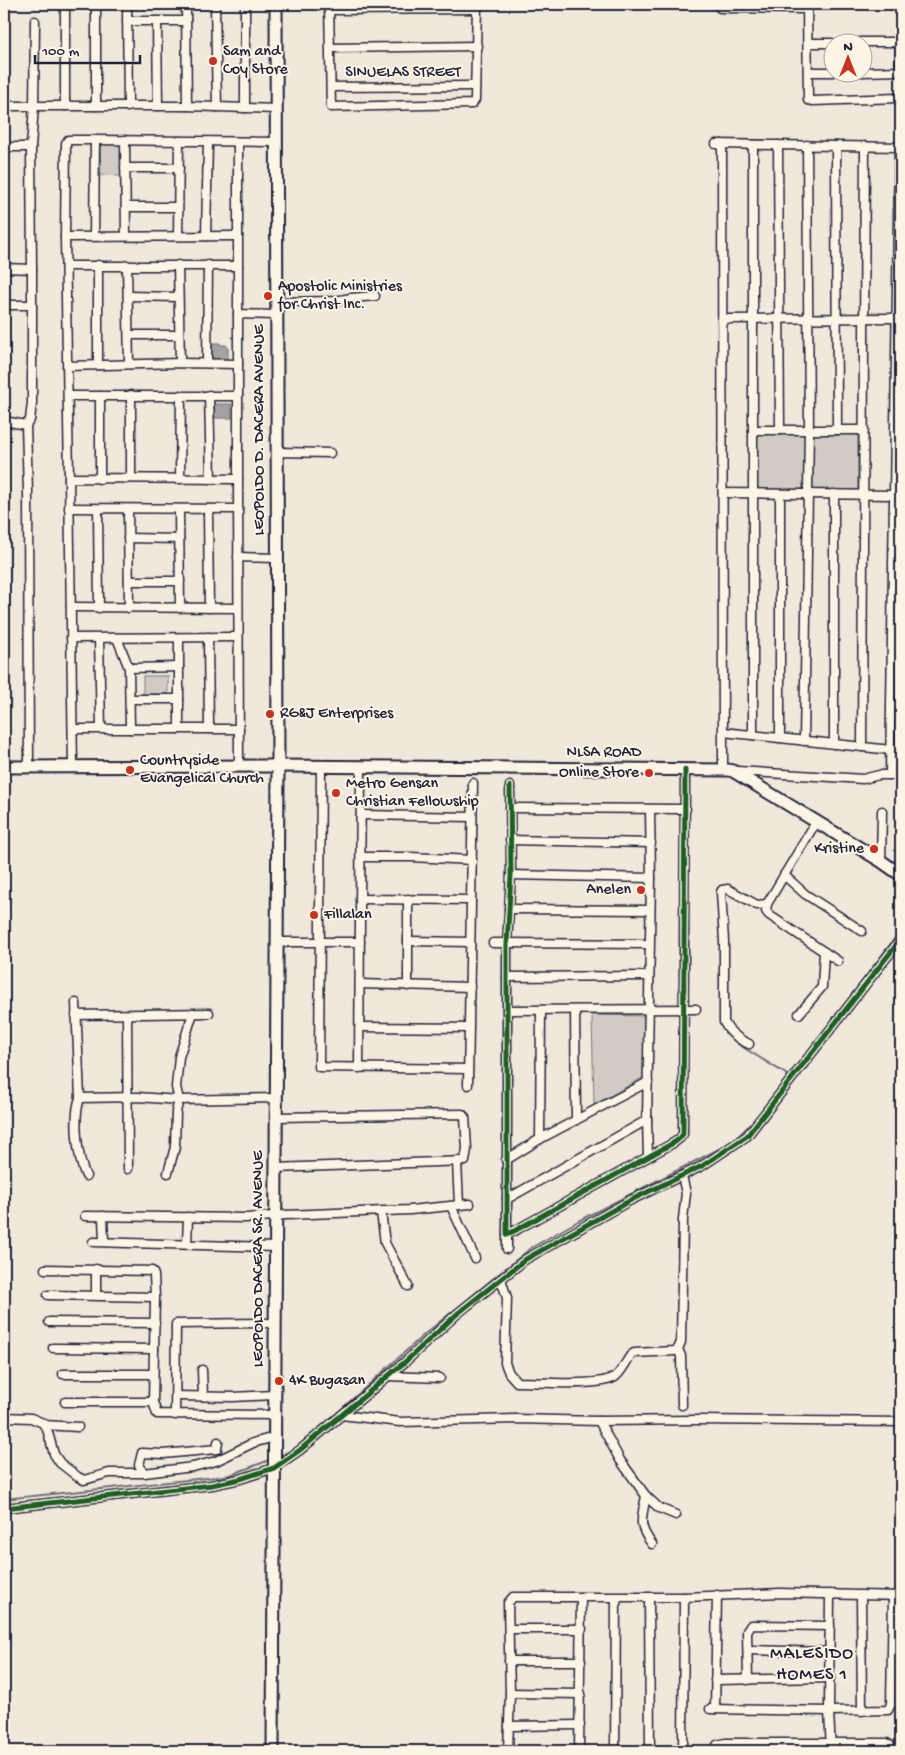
<svg xmlns="http://www.w3.org/2000/svg" width="905" height="1755" viewBox="0 0 905 1755" font-family="'Gochi Hand',sans-serif">
	<style>
		.green { fill: #d1cbc3; stroke: #7a767f }
		.water { fill: #a6a2a2; stroke: #716f79 }
		.lines { fill: none; stroke-linecap: round; stroke-linejoin: round }
		.stream { stroke: #716f79; stroke-width: 2 }
		.minor-casing { stroke: #22223b; stroke-width: 11 }
		.secondary-casing { stroke: #22223b; stroke-width: 15 }
		.minor { stroke: #fcf5e5; stroke-width: 8 }
		.secondary { stroke: #fcf5e5; stroke-width: 11 }
		.cycleway-casing { stroke: #fcf5e5; stroke-width: 8 }
		.cycleway { stroke: #1b5e20; stroke-width: 5 }
		.poi-dot { fill: #c8321e; stroke: #fcf5e5; stroke-width: 2 }
		.labels { text-anchor: middle; dominant-baseline: central; stroke-width: 4; stroke-linejoin: round; paint-order: stroke }
		.poi-label { font-size: 16px; fill: #22223b; stroke: #fcf5e5; text-anchor: start }
		.street-label { font-size: 16px; fill: #22223b; stroke: #fcf5e5 }
		.neighbourhood-label { font-size: 18px; letter-spacing: 1px; fill: #22223b; stroke: #fcf5e5 }
	</style>
	<rect width="100%" height="100%" fill="#efe8db"/>
	<filter id="ink" filterUnits="userSpaceOnUse"><feTurbulence type="fractalNoise" baseFrequency=".02" numOctaves="2"/><feDisplacementMap in="SourceGraphic" scale="10" xChannelSelector="R" yChannelSelector="G"/><feConvolveMatrix kernelMatrix="1 2 1 2 8 2 1 2 1" color-interpolation-filters="sRGB"/></filter>
	<g filter="url(#ink)">
		<g class="green">
			<polygon points="100,144 123,144 123,176 101,175"/>
			<polygon points="757,434 858,434 858,490 757,489"/>
			<rect x="143" y="676" width="25" height="18"/>
			<polygon points="592,1015 645,1016 644,1077 594,1105"/>
		</g>
		<g class="water">
			<polygon points="212,343 220,343 220,345 226,345 228,347 228,360 212,361"/>
			<polygon points="231,404 232,418 214,418 214,404"/>
		</g>
		<g class="lines">
			<g class="stream">
				<polyline points="738,1044 789,1076"/>
				<polyline points="813,1046 901,930"/>
				<polyline points="731,1143 753,1122"/>
				<polyline points="280,1456 296,1448 344,1407 426,1333 531,1248 578,1221 725,1146"/>
				<polyline points="4,1499 216,1477 230,1475 267,1461"/>
			</g>
			<defs>
				<g id="minor">
					<polyline points="96,4 96,106"/>
					<polyline points="127,4 128,107"/>
					<polyline points="186,4 187,106"/>
					<polyline points="215,4 217,107"/>
					<polyline points="245,4 245,108"/>
					<polyline points="329,4 331,107 472,104 475,100 477,4"/>
					<polyline points="718,4 720,8 808,9"/>
					<polyline points="807,4 808,100 813,101 898,98"/>
					<polyline points="329,10 477,9"/>
					<polyline points="127,21 186,21"/>
					<polyline points="157,21 158,106"/>
					<polyline points="860,42 899,42 901,44 900,71 862,72"/>
					<polyline points="808,43 832,43"/>
					<polyline points="331,48 477,46"/>
					<polyline points="808,72 832,72"/>
					<polyline points="331,87 475,86"/>
					<polyline points="4,106 34,106 35,21"/>
					<polyline points="65,106 65,4"/>
					<polyline points="125,140 126,236"/>
					<polyline points="238,142 238,479"/>
					<polyline points="716,144 901,147"/>
					<polyline points="722,144 723,770"/>
					<polyline points="753,145 753,735"/>
					<polyline points="778,145 780,430"/>
					<polyline points="836,146 837,430"/>
					<polyline points="4,147 31,147"/>
					<polyline points="125,168 179,168"/>
					<polyline points="126,207 177,207"/>
					<polyline points="94,236 95,140"/>
					<polyline points="178,236 179,141"/>
					<polyline points="206,236 208,142"/>
					<polyline points="65,237 238,236"/>
					<polyline points="98,265 98,365"/>
					<polyline points="127,265 129,364"/>
					<polyline points="178,265 180,363"/>
					<polyline points="66,266 238,266"/>
					<polyline points="4,268 32,269"/>
					<polyline points="128,296 178,297"/>
					<polyline points="276,302 335,301 351,298 375,296"/>
					<polyline points="4,305 32,305"/>
					<polyline points="238,314 276,315"/>
					<polyline points="722,319 897,318"/>
					<polyline points="129,335 179,335"/>
					<polyline points="207,363 208,265"/>
					<polyline points="68,366 180,363 238,364"/>
					<polyline points="209,395 211,479"/>
					<polyline points="69,396 238,396"/>
					<polyline points="4,421 26,425"/>
					<polyline points="753,430 864,430"/>
					<polyline points="277,452 330,453"/>
					<polyline points="69,478 65,237 66,143 68,140 95,140 276,142"/>
					<polyline points="131,478 131,395"/>
					<polyline points="100,479 100,396"/>
					<polyline points="180,479 181,395"/>
					<polyline points="723,493 894,495"/>
					<polyline points="780,494 780,738"/>
					<polyline points="69,508 238,509"/>
					<polyline points="98,509 99,608"/>
					<polyline points="128,509 129,608"/>
					<polyline points="179,509 180,608"/>
					<polyline points="208,509 209,608"/>
					<polyline points="128,538 179,539"/>
					<polyline points="238,557 276,558"/>
					<polyline points="129,581 180,581"/>
					<polyline points="71,607 238,608"/>
					<polyline points="208,637 209,729"/>
					<polyline points="71,638 238,637"/>
					<polyline points="117,638 129,668 130,729"/>
					<polyline points="179,638 179,729"/>
					<polyline points="99,639 101,728"/>
					<polyline points="129,668 179,667"/>
					<polyline points="130,699 179,699"/>
					<polyline points="73,729 239,729"/>
					<polyline points="723,732 891,750"/>
					<polyline points="804,741 809,430 807,145"/>
					<polyline points="834,744 834,494"/>
					<polyline points="862,747 865,146"/>
					<polyline points="321,766 319,1067 468,1069"/>
					<polyline points="29,767 28,491 26,425 30,420 32,403 32,269 31,147 34,106 187,106 276,109"/>
					<polyline points="73,767 69,478 238,479 239,766"/>
					<polyline points="737,771 863,779 879,775 901,775"/>
					<polyline points="890,775 899,147"/>
					<polyline points="510,786 511,875 507,944 507,1235 675,1142 680,1138 683,1134 685,770"/>
					<polyline points="510,808 686,809"/>
					<polyline points="361,815 472,817"/>
					<polyline points="816,822 767,904 766,911 769,915 838,961"/>
					<polyline points="510,840 651,843"/>
					<polyline points="361,857 411,857 472,860"/>
					<polyline points="881,861 882,811"/>
					<polyline points="511,875 651,878"/>
					<polyline points="784,875 805,894 862,931"/>
					<polyline points="360,899 471,900"/>
					<polyline points="509,909 650,910"/>
					<polyline points="408,941 470,942"/>
					<polyline points="277,942 360,942"/>
					<polyline points="493,943 649,944"/>
					<polyline points="507,977 649,976"/>
					<polyline points="360,984 470,987"/>
					<polyline points="408,986 408,899"/>
					<path d="M76,1003L80,1098C73,1117 77,1158 86,1176"/>
					<polyline points="507,1010 696,1009"/>
					<polyline points="575,1010 576,1120"/>
					<polyline points="799,1014 822,987 824,952"/>
					<polyline points="76,1015 209,1013"/>
					<polyline points="127,1015 128,1169"/>
					<polyline points="360,1027 469,1028"/>
					<path d="M749,1044C738,1039 729,1033 724,1022V941L721,892L722,890L728,889L757,905L767,904"/>
					<polyline points="359,1068 361,767"/>
					<polyline points="468,1085 473,783"/>
					<polyline points="80,1098 138,1097 179,1100 276,1098"/>
					<polyline points="540,1139 541,1010"/>
					<polyline points="648,1156 647,1120 651,878 650,810"/>
					<polyline points="506,1160 540,1139 648,1082"/>
					<polyline points="457,1161 459,1205"/>
					<polyline points="275,1168 465,1161 467,1149 465,1117 462,1114 276,1117"/>
					<polyline points="168,1173 175,1147 176,1112 179,1100 176,1087 179,1057 193,1013"/>
					<polyline points="507,1199 647,1120"/>
					<polyline points="451,1206 475,1258"/>
					<polyline points="381,1212 385,1243 408,1286"/>
					<polyline points="85,1216 247,1218 286,1215 410,1210 470,1204"/>
					<polyline points="103,1216 104,1242"/>
					<polyline points="507,1235 507,1249"/>
					<polyline points="93,1242 275,1247"/>
					<polyline points="187,1244 188,1217"/>
					<polyline points="45,1269 152,1271 154,1275 155,1297 153,1402 157,1414 274,1415"/>
					<path d="M501,1279L507,1298L505,1363L509,1373L517,1382C539,1382 598,1387 615,1377C622,1372 626,1361 631,1355L634,1353L675,1351L678,1349L681,1342L683,1219L686,1193L682,1176"/>
					<polyline points="48,1295 155,1297"/>
					<polyline points="96,1295 96,1269"/>
					<polyline points="49,1322 155,1323"/>
					<polyline points="53,1348 154,1349"/>
					<polyline points="678,1349 681,1356 682,1405"/>
					<polyline points="202,1370 203,1396"/>
					<polyline points="63,1374 153,1374"/>
					<polyline points="388,1376 440,1378"/>
					<polyline points="176,1396 233,1397 274,1395"/>
					<polyline points="65,1402 153,1402"/>
					<polyline points="175,1415 176,1324 274,1323"/>
					<polyline points="342,1415 400,1422 516,1419 599,1421 696,1420 901,1422"/>
					<polyline points="4,1417 31,1418 43,1423 47,1429 54,1454 60,1463 78,1477 84,1480 109,1473 144,1473 193,1467 216,1461 253,1443 274,1437"/>
					<polyline points="599,1421 620,1460 646,1496 659,1508 676,1515"/>
					<polyline points="44,1425 78,1427"/>
					<polyline points="144,1473 139,1465 142,1453 163,1454 217,1449 218,1442"/>
					<path d="M646,1496C642,1518 637,1525 652,1544"/>
					<polyline points="4,1508 212,1485 240,1479 274,1468 300,1450 406,1361 457,1314 526,1259 631,1200 702,1166 747,1136 901,939"/>
					<polyline points="830,1594 829,1711 831,1751"/>
					<polyline points="861,1596 862,1711"/>
					<polyline points="649,1598 650,1751"/>
					<polyline points="509,1629 582,1629"/>
					<polyline points="748,1650 830,1652"/>
					<polyline points="509,1661 581,1661"/>
					<polyline points="715,1680 830,1678"/>
					<polyline points="748,1680 747,1631 751,1625 830,1626"/>
					<polyline points="510,1693 581,1694"/>
					<polyline points="710,1709 829,1711 888,1710 891,1704 893,1596"/>
					<polyline points="715,1709 717,1595"/>
					<polyline points="509,1726 580,1725"/>
					<polyline points="508,1751 510,1693 508,1603 513,1597 684,1597 780,1593 901,1596"/>
					<polyline points="579,1751 581,1597"/>
					<polyline points="615,1751 616,1598"/>
					<polyline points="683,1751 684,1597"/>
					<polyline points="715,1751 717,1745 725,1743 887,1743 890,1745 891,1751"/>
				</g>
				<g id="secondary">
					<polyline points="4,767 278,766 728,770 733,771 881,861 901,875"/>
					<polyline points="273,1751 278,766 276,4"/>
				</g>
			</defs>
			<use href="#minor" class="minor-casing"/>
			<use href="#secondary" class="secondary-casing"/>
			<use href="#minor" class="minor"/>
			<use href="#secondary" class="secondary"/>
			<defs>
				<g id="cycleway">
					<polyline points="510,786 511,875 507,944 507,1235 675,1142 680,1138 683,1134 685,770"/>
					<polyline points="4,1508 212,1485 240,1479 274,1468 300,1450 406,1361 457,1314 526,1259 631,1200 702,1166 747,1136 901,939"/>
				</g>
			</defs>
			<use href="#cycleway" class="cycleway-casing"/>
			<use href="#cycleway" class="cycleway"/>
		</g>
	</g>
	<g class="poi-dot">
		<circle cx="213" cy="61" r="5"/>
		<circle cx="268" cy="296" r="5"/>
		<circle cx="270" cy="714" r="5"/>
		<circle cx="130" cy="770" r="5"/>
		<circle cx="649" cy="773" r="5"/>
		<circle cx="336" cy="793" r="5"/>
		<circle cx="874" cy="849" r="5"/>
		<circle cx="641" cy="890" r="5"/>
		<circle cx="314" cy="915" r="5"/>
		<circle cx="279" cy="1381" r="5"/>
	</g>
	<g class="labels">
		<g class="poi-label">
			<text x="223" y="52">Sam and<tspan x="223" dy="18">Coy Store</tspan></text>
			<text x="278" y="287">Apostolic Ministries<tspan x="278" dy="18">for Christ Inc.</tspan></text>
			<text x="280" y="714">RG&amp;J Enterprises</text>
			<text x="140" y="761">Countryside<tspan x="140" dy="18">Evangelical Church</tspan></text>
			<text x="639" y="773" text-anchor="end">Online Store</text>
			<text x="346" y="784">Metro Gensan<tspan x="346" dy="18">Christian Fellowship</tspan></text>
			<text x="864" y="849" text-anchor="end">Kristine</text>
			<text x="631" y="890" text-anchor="end">Anelen</text>
			<text x="324" y="915">Fillalan</text>
			<text x="289" y="1381">4K Bugasan</text>
		</g>
		<g class="street-label">
			<text x="403" y="73">SINUELAS STREET</text>
			<text transform="translate(260 430) rotate(-90)">LEOPOLDO D. DACERA AVENUE</text>
			<text x="604" y="753">NLSA ROAD</text>
			<text transform="translate(259 1259) rotate(-90)">LEOPOLDO DACERA SR. AVENUE</text>
		</g>
		<g class="neighbourhood-label">
			<text x="812" y="1654">MALESIDO<tspan x="812" dy="21">HOMES 1</tspan></text>
		</g>
	</g>
	<rect width="905" height="1755" fill="none" stroke="#fcf5e5" stroke-width="20"/>
	<rect x="10" y="10" width="885" height="1735" fill="none" stroke="#22223b" stroke-width="2" filter="url(#ink)"/>
	<g transform="translate(848 58)"><circle r="24" fill="#fcf5e5" stroke="#a5a1a1"/>
	<path d="M0-4L9 19L0 12L-9 19Z" fill="#c8321e"/>
	<text y="-8" font-size="14" font-weight="bold" text-anchor="middle" fill="#22223b">N</text>
	</g>
	<path d="M35 55v8h105v-8" fill="none" stroke="#22223b" stroke-width="2.5"/>
	<text x="42" y="55" font-size="15" fill="#22223b" stroke="#fcf5e5" stroke-width="4" paint-order="stroke">100 m</text>
</svg>
